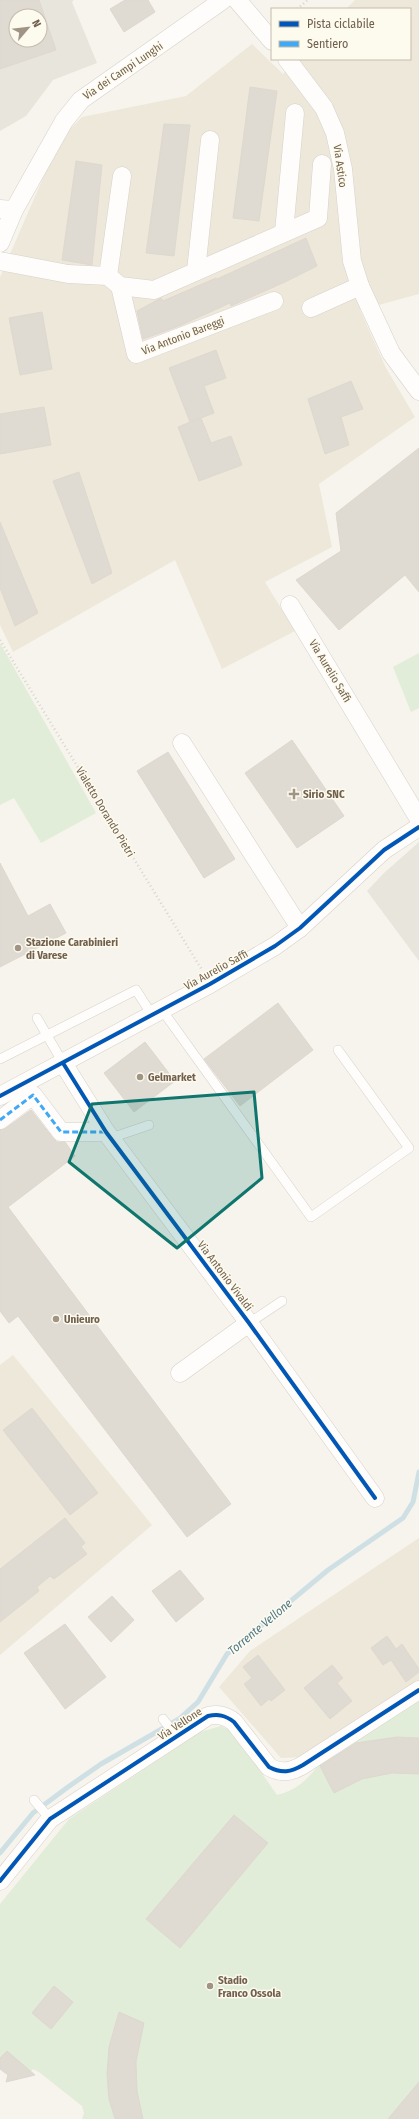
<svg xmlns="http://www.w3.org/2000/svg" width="419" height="2119" viewBox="0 0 419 2119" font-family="'Fira Sans Condensed',sans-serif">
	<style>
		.residential { fill: #eee8da }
		.industrial { fill: #e8e5dd; fill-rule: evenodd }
		.green { fill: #e1edd8 }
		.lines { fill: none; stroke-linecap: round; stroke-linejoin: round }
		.stream { stroke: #cfe0e5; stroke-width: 5 }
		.building { fill: #dfdad2; stroke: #ded8cf; fill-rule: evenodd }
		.lane-casing { stroke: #d6d1ca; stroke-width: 10 }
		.street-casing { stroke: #d6d1ca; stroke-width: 19 }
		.path { stroke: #d9d4cf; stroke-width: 2.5; stroke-dasharray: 1 3; stroke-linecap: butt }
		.lane { stroke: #fefdfc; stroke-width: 9 }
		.street { stroke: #fefdfc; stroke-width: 18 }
		.quiet { stroke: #3fa9f5; stroke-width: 3; stroke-dasharray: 6 3; stroke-linecap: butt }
		.cycleway-casing { stroke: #fdfaee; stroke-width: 6 }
		.cycleway { stroke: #0057b8; stroke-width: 4 }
		.marked { fill: #0f766e; fill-opacity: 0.2; stroke: #0f766e; stroke-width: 3; stroke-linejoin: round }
		.poi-dot { fill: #a09485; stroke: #fdfaee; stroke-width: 1.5 }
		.labels { text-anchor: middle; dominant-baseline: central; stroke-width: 3; stroke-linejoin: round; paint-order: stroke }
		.street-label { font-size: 11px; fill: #72604e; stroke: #fdfaee }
		.poi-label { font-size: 11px; font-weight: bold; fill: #72604e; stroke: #fdfaee; text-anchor: start }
		.water-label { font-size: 12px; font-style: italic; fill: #4d788a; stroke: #fdfaee }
	</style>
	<rect width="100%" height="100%" fill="#f6f4ec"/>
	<g class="residential">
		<polygon points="355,0 419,0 419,294 360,310 386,368 415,417 319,484 332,547 265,582 295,631 222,669 175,560 13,652 0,625 0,277 60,139 82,117 186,96 252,44 283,74 298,59 410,59 410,9 346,9"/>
		<polygon points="13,1355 152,1525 0,1655 0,1365"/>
		<polygon points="419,1538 419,1681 304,1757 281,1758 219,1687 250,1651"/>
	</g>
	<g class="industrial">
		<path d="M0,0H74L72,2L97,63L53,80L26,116L0,131ZM16,16H40V40H16Z"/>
		<polygon points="419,842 419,961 367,891 384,873"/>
	</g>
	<g class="green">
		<polygon points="0,643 96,813 41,843 14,798 0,805"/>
		<polygon points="419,653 419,708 411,712 393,667"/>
		<path d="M419,1699V2119H82L84,2113L82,2106L39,2072L33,2069C26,2077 18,2082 7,2079L8,2074L0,2069V1904L69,1819L200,1732L221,1726L233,1732L277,1795C295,1791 307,1780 318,1766Z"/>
	</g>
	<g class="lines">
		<polyline class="stream" points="0,1853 33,1813 68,1787 101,1764 179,1719 198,1702 227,1654 328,1570 403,1518 413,1502 419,1472"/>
	</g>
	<g class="building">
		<path d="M0,0H39L56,50L0,69ZM16,16H40V40H16Z"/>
		<polygon points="125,0 148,0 155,12 124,32 110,9"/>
		<polygon points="250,87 277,91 259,221 233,218"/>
		<polygon points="164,124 190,125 174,256 146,253"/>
		<polygon points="76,161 102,165 92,265 62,260"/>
		<polygon points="306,238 317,266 285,282 231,306 230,303 179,326 143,339 137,311 161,298 163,301 216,278 217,279"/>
		<polygon points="42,312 52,369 20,375 9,318"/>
		<polygon points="216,350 226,378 204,386 214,413 201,418 211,443 231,436 242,465 199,481 178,427 200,418 190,422 169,368"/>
		<polygon points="351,381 363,409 341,417 349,445 325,454 308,399"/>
		<polygon points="44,407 51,445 0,454 0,414"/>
		<polygon points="419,448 419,592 405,575 339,630 296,580 341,551 336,513"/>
		<polygon points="79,472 112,573 92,584 53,481"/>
		<polygon points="0,522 38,613 15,626 0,588"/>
		<polygon points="292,740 344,816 297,848 245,773"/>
		<polygon points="168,752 235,859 204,878 137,771"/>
		<polygon points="0,863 28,916 50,904 66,933 0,967"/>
		<polygon points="278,1003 313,1050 240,1106 204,1059"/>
		<polygon points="145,1042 175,1081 134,1112 104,1073"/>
		<polygon points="31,1110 53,1138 57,1142 65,1142 75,1156 8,1207 231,1504 187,1537 18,1316 9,1323 0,1311 0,1130 6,1128"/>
		<polygon points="32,1408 98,1493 70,1515 3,1430"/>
		<polygon points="65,1518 85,1543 81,1547 87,1554 54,1579 50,1576 37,1587 39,1591 0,1622 0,1569"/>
		<polygon points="180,1570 204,1599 176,1622 152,1591"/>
		<polygon points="112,1596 134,1620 111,1642 88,1617"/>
		<polygon points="65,1624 106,1677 65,1709 24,1653"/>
		<polygon points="387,1636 396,1649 402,1644 419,1669 419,1672 406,1682 391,1660 383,1665 371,1648"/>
		<polygon points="258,1655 285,1690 271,1701 269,1699 261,1706 244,1684 252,1678 243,1667"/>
		<polygon points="332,1665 343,1678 337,1683 352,1701 330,1719 304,1688"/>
		<polygon points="397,1737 419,1738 419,1774 392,1773 362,1779 334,1793 320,1766 356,1743"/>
		<polygon points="234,1815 268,1843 180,1948 146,1919"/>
		<polygon points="54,1986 73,2002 51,2029 32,2013"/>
		<polygon points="119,2012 144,2023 136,2062 137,2091 143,2119 115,2119 109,2099 107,2074 109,2047"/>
		<polygon points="7,2051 35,2075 6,2082 8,2075 0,2069 0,2058"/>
		<polygon points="419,2082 419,2119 388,2119"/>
	</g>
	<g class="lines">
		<defs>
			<g id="lane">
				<polyline points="162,1010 311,1217 409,1148 338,1050"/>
				<polyline points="37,1018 63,1063"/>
				<polyline points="0,1059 136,990 152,1015"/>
				<polyline points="111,1138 149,1125"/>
				<polyline points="249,1323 282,1301"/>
				<polyline points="163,1719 177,1737"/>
				<polyline points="34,1800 50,1819"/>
			</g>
			<g id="street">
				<polyline points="237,0 272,41"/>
				<polyline points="287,59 324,108 335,133 343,169 352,261 360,286 391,353 419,391"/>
				<polyline points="0,209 14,210 64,121 81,100 223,0"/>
				<polyline points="284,232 295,113"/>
				<polyline points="0,243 14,210"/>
				<polyline points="0,261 68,274 108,276 120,286 154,290 318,218 322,164"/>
				<polyline points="196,271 210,140"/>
				<polyline points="108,276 122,176"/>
				<polyline points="120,286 136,354 274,301"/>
				<polyline points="311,308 360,286"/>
				<polyline points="290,605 419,819"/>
				<polyline points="182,743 300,928"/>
				<polyline points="63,1063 106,1132 249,1323 375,1498"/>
				<polyline points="0,1096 210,984 275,946 300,928 384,850 419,827"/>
				<polyline points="0,1120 33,1095 61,1132 106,1132"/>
				<polyline points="180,1373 249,1323"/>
				<path d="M0,1881L50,1819L208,1716C218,1714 225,1715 234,1722L269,1767C282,1774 291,1772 303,1765L419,1690"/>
			</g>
		</defs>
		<use href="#lane" class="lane-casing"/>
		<use href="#street" class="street-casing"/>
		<g class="path">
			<polyline points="297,9 308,0"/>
			<polyline points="0,640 202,970"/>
		</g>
		<use href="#lane" class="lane"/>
		<use href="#street" class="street"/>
		<polyline class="quiet" points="0,1120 33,1095 61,1132 106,1132"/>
		<defs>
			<g id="cycleway">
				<polyline points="63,1063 106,1132 249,1323 375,1498"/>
				<polyline points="0,1096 210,984 275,946 300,928 384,850 419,827"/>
				<path d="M0,1881L50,1819L208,1716C218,1714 225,1715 234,1722L269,1767C282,1774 291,1772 303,1765L419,1690"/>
			</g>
		</defs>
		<use href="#cycleway" class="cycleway-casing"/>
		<use href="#cycleway" class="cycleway"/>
	</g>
	<path class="marked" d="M254,1092L262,1178L177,1248L69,1162L92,1104Z"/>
	<g class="poi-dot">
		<path d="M292 788h4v4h4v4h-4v4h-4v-4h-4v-4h4z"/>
		<circle cx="18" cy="948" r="4"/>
		<circle cx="140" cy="1077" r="4"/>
		<circle cx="56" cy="1319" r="4"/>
		<circle cx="210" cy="1986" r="4"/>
	</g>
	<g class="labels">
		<g class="street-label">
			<text transform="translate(123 71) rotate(-34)">Via dei Campi Lunghi</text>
			<text transform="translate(340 166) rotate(82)">Via Astico</text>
			<text transform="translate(183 336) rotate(-21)">Via Antonio Bareggi</text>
			<text transform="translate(330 671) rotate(59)">Via Aurelio Saffi</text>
			<text transform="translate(105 812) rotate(59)">Vialetto Dorando Pietri</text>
			<text transform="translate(216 970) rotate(-29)">Via Aurelio Saffi</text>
			<text transform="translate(225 1276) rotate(53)">Via Antonio Vivaldi</text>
			<text transform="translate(180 1724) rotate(-33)">Via Vellone</text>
		</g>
		<g class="poi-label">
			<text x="303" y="794">Sirio SNC</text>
			<text x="26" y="942">Stazione Carabinieri<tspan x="26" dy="13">di Varese</tspan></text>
			<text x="148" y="1077">Gelmarket</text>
			<text x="64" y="1319">Unieuro</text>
			<text x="218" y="1980">Stadio<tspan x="218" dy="13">Franco Ossola</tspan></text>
		</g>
		<g class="water-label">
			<text transform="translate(260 1627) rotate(-40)">Torrente Vellone</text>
		</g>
	</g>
	<rect x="271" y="8" width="140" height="52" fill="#fdfaee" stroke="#c5bcae"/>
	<rect x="279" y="21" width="20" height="6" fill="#0057b8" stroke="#c5bcae"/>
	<text x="307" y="28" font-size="12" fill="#72604e">Pista ciclabile</text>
	<rect x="279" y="41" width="20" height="6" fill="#3fa9f5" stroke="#c5bcae"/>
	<text x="307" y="48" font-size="12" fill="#72604e">Sentiero</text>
	<g transform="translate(28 28) rotate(62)"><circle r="19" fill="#fdfaee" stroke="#c5bcae"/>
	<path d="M0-3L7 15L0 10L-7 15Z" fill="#a09485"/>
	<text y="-6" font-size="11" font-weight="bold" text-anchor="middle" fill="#72604e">N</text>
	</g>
</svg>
